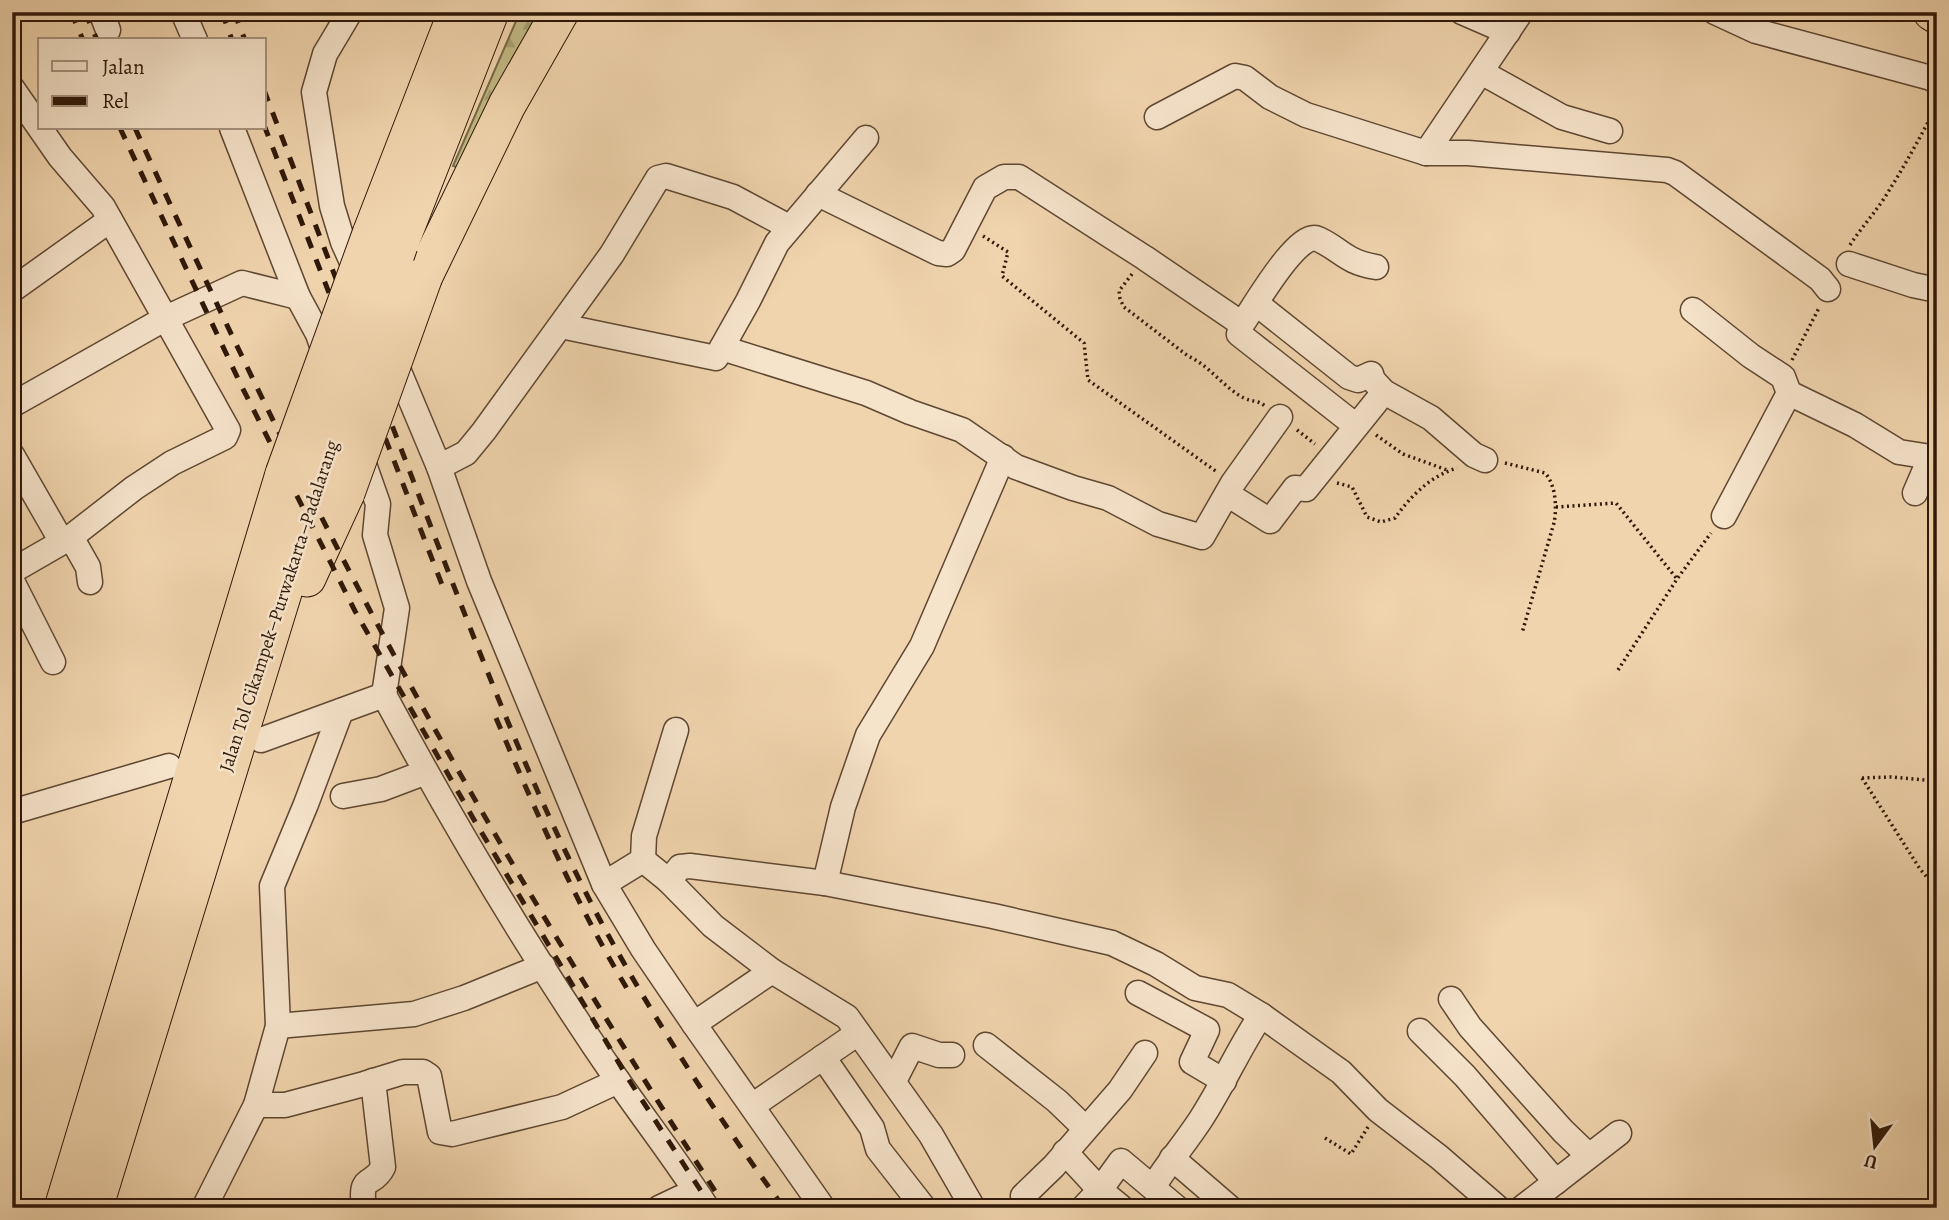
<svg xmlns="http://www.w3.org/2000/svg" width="1949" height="1220" viewBox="0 0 1949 1220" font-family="Alegreya,serif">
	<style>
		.forest { fill: url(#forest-firs); stroke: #786946; stroke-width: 2 }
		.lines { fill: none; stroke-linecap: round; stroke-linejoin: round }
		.minor-casing { stroke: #5f4732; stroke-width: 27 }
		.highway-casing { stroke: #2f1809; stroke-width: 39 }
		.path { stroke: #2f1809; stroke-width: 3.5; stroke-dasharray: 2 3.5; stroke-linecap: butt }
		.minor { stroke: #f5e3ca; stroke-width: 24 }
		.highway { stroke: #f0d4ad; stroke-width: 37 }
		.rail { stroke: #2f1809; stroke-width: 5; stroke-dasharray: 12 12; stroke-linecap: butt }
		.highway-bridge-casing { stroke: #2f1809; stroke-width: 39; stroke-linecap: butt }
		.highway-bridge { stroke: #f0d4ad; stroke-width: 37 }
		.labels { text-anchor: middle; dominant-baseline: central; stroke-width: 5; stroke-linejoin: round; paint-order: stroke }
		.street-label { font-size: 19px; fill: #2f1809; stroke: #f5e3ca }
	</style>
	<defs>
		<pattern id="forest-firs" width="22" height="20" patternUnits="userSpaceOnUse" patternTransform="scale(1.75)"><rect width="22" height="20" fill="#c2ba84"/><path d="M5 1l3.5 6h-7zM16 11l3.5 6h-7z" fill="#a79f71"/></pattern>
	</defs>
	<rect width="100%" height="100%" fill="#f0d4ad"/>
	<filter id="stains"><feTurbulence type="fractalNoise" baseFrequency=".00286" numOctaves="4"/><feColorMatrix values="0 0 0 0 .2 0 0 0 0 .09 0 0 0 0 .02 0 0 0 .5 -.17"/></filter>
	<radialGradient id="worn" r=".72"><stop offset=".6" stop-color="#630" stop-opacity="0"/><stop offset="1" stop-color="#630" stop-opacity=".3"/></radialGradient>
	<polygon class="forest" points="520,12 550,12 467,171 453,166"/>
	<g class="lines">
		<defs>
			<g id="minor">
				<polyline points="101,12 108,30"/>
				<polyline points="183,12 195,40"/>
				<polyline points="350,12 325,54 314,92 332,206 343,242 360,280"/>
				<polyline points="1462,12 1508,32"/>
				<polyline points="1715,12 1756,31 1931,78 1937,82"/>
				<polyline points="1481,72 1562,117 1610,131"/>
				<polyline points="12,88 60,157 103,207 228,430 225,437 172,463 134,488 71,537 12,571"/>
				<polyline points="1157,117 1235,76 1245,78 1270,97 1306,115 1426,153 1468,153 1667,170 1675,173 1820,279 1828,289"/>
				<polyline points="1426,153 1521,12"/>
				<polyline points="818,194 938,253 947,254 953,250 985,188 1004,177 1019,177 1145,258 1242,324"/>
				<polyline points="1849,264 1913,285 1937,290"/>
				<polyline points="12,290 110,220"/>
				<polyline points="298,297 318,334 328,363"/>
				<polyline points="1257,304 1349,377 1358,380 1371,374 1373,380 1384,392 1431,418 1474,455 1485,460"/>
				<polyline points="1693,310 1751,356 1783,377 1789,393 1855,425 1899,452 1937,458"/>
				<polyline points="561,326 716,358 748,301 777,243 866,138"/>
				<polyline points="722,348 866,393 910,412 962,430 1016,467 1073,488 1108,498 1158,524 1202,537 1233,483 1280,417"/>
				<polyline points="392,355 439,467 479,581 604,884 643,949 694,1024 823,1208"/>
				<polyline points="12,405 166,318 242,283 298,297 232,128"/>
				<path d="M1355,425L1239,334L1242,324C1253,309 1298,229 1318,239C1342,250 1345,262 1376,267"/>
				<polyline points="359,450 378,504 375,535 397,608 384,695"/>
				<polyline points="12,455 62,542"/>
				<polyline points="439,467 466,453 484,431 612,254 658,178 666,176 733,197 789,227"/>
				<polyline points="1915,493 1931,456"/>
				<polyline points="1227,494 1270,521 1295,488 1306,489 1384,392"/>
				<polyline points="1724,516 1789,393"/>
				<polyline points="71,537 88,567 90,582"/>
				<polyline points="12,581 53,662"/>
				<path d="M261,740L384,695C455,827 533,958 618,1081C648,1124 679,1164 707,1208"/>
				<polyline points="343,796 381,789 426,772"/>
				<polyline points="12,812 169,766"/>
				<polyline points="643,860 644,836 676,730"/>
				<polyline points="669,881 680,867 690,866 825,883 993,916 1112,943 1156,964 1195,988 1228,995 1261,1015 1341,1072 1378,1110 1439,1157 1498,1208"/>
				<polyline points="825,883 843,807 868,735 922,646 1003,457"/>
				<polyline points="604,884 643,860 669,881 713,926 772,971 847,1017 931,1135 973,1208"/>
				<polyline points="1138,993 1207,1030 1192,1062 1224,1081"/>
				<polyline points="1451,999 1470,1027 1563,1131 1588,1155"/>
				<polyline points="694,1024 772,971"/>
				<polyline points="278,1026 414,1014 464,998 543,966"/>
				<polyline points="1420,1031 1465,1076 1556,1182"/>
				<polyline points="986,1045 1057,1101 1085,1128"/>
				<polyline points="823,1057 872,1128 878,1149 924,1208"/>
				<polyline points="894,1081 912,1046 939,1055 952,1055"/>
				<polyline points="256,1105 285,1105 364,1084 403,1072 423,1072 429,1076 440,1132 452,1134 562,1107 618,1081"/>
				<polyline points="752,1106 858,1033"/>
				<polyline points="1065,1152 1100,1190 1121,1161 1177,1208"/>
				<polyline points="1172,1158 1230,1208"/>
				<path d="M1153,1187C1168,1163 1186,1142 1201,1119C1223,1085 1239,1048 1261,1015"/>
				<polyline points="1023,1196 1054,1166 1120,1090 1145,1053"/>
				<polyline points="204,1208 256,1105 278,1026 272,886 306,804 341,711"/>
				<path d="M364,1208C359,1172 373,1188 383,1167L373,1081"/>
				<polyline points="659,1208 680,1198"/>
				<polyline points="1083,1208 1100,1190 1122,1208"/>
				<polyline points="1522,1208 1619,1133"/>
			</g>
			<g id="highway">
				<polyline points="1932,12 1937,15"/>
				<polyline points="371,234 457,12"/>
				<polyline points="399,245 490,12"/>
				<polyline points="424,276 507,105 560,12"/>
				<polyline points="307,578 346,493"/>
				<polyline points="63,1208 284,474"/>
				<polyline points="94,1208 316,485"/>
			</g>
		</defs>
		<use href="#minor" class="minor-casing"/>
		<use href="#highway" class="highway-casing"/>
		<g class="path">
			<polyline points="983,236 1008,252 1002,276 1084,343 1088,380 1217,472"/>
			<path d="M1850,245C1861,228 1874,214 1885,197C1904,167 1921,136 1937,105"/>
			<path d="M1132,274L1119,291L1120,299L1124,307L1188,356C1210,366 1224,388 1244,398C1252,402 1258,400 1265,406"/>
			<polyline points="1792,360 1819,308"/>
			<polyline points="1297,430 1315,444"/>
			<polyline points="1376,435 1403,454 1447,470"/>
			<path d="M1505,463L1545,473C1556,485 1557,508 1554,523L1522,633"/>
			<path d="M1337,483L1352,487L1367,517L1381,522L1395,518C1410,497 1430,476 1457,468"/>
			<polyline points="1556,507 1616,503 1677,579"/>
			<polyline points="1618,670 1677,579 1711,533"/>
			<polyline points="1862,778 1920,869 1937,889"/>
			<polyline points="1862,778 1891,777 1937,781"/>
			<polyline points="1325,1138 1351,1154 1368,1127"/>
		</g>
		<use href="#minor" class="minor"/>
		<use href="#highway" class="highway"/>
		<g class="rail">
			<polyline points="71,12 83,40"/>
			<polyline points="85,12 97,40"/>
			<polyline points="222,12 232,40"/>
			<polyline points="234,12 245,40"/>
			<path d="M264,90C318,232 372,373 426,514C479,651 531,790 600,920C654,1020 717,1116 784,1208"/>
			<polyline points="264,125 446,595"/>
			<polyline points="120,128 241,385 355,611 473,818 629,1080 712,1208"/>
			<path d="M135,128C208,287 283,446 365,601C475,809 599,1011 726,1208"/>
			<path d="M496,718C536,812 576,904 629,992"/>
		</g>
		<defs>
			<g id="highway-bridge">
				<polyline points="284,474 371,234"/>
				<polyline points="316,485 399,245"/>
				<polyline points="346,493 424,276"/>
			</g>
		</defs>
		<use href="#highway-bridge" class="highway-bridge-casing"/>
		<use href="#highway-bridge" class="highway-bridge"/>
	</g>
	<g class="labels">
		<g class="street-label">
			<text transform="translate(279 606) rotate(-72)">Jalan Tol Cikampek–Purwakarta–Padalarang</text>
		</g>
	</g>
	<rect width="1949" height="1220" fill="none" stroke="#f0d4ad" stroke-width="42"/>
	<rect x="14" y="14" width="1921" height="1192" fill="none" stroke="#2f1809" stroke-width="3.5"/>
	<rect x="21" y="21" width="1907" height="1178" fill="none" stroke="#2f1809" stroke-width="2"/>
	<rect x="38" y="38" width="228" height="91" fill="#f5e3ca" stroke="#a6927d" stroke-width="2"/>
	<rect x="52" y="61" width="35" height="10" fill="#f5e3ca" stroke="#a6927d" stroke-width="2"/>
	<text x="102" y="74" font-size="21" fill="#2f1809">Jalan</text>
	<rect x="52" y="96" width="35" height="10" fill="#2f1809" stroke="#a6927d" stroke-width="2"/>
	<text x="102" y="108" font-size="21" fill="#2f1809">Rel</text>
	<g transform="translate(1875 1146) rotate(195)" stroke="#f5e3ca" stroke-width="5" paint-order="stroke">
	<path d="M0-5L12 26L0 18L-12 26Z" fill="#2f1809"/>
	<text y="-10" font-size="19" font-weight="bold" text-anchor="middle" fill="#2f1809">U</text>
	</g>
	<rect width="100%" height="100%" filter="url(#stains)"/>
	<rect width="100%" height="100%" fill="url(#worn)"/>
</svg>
